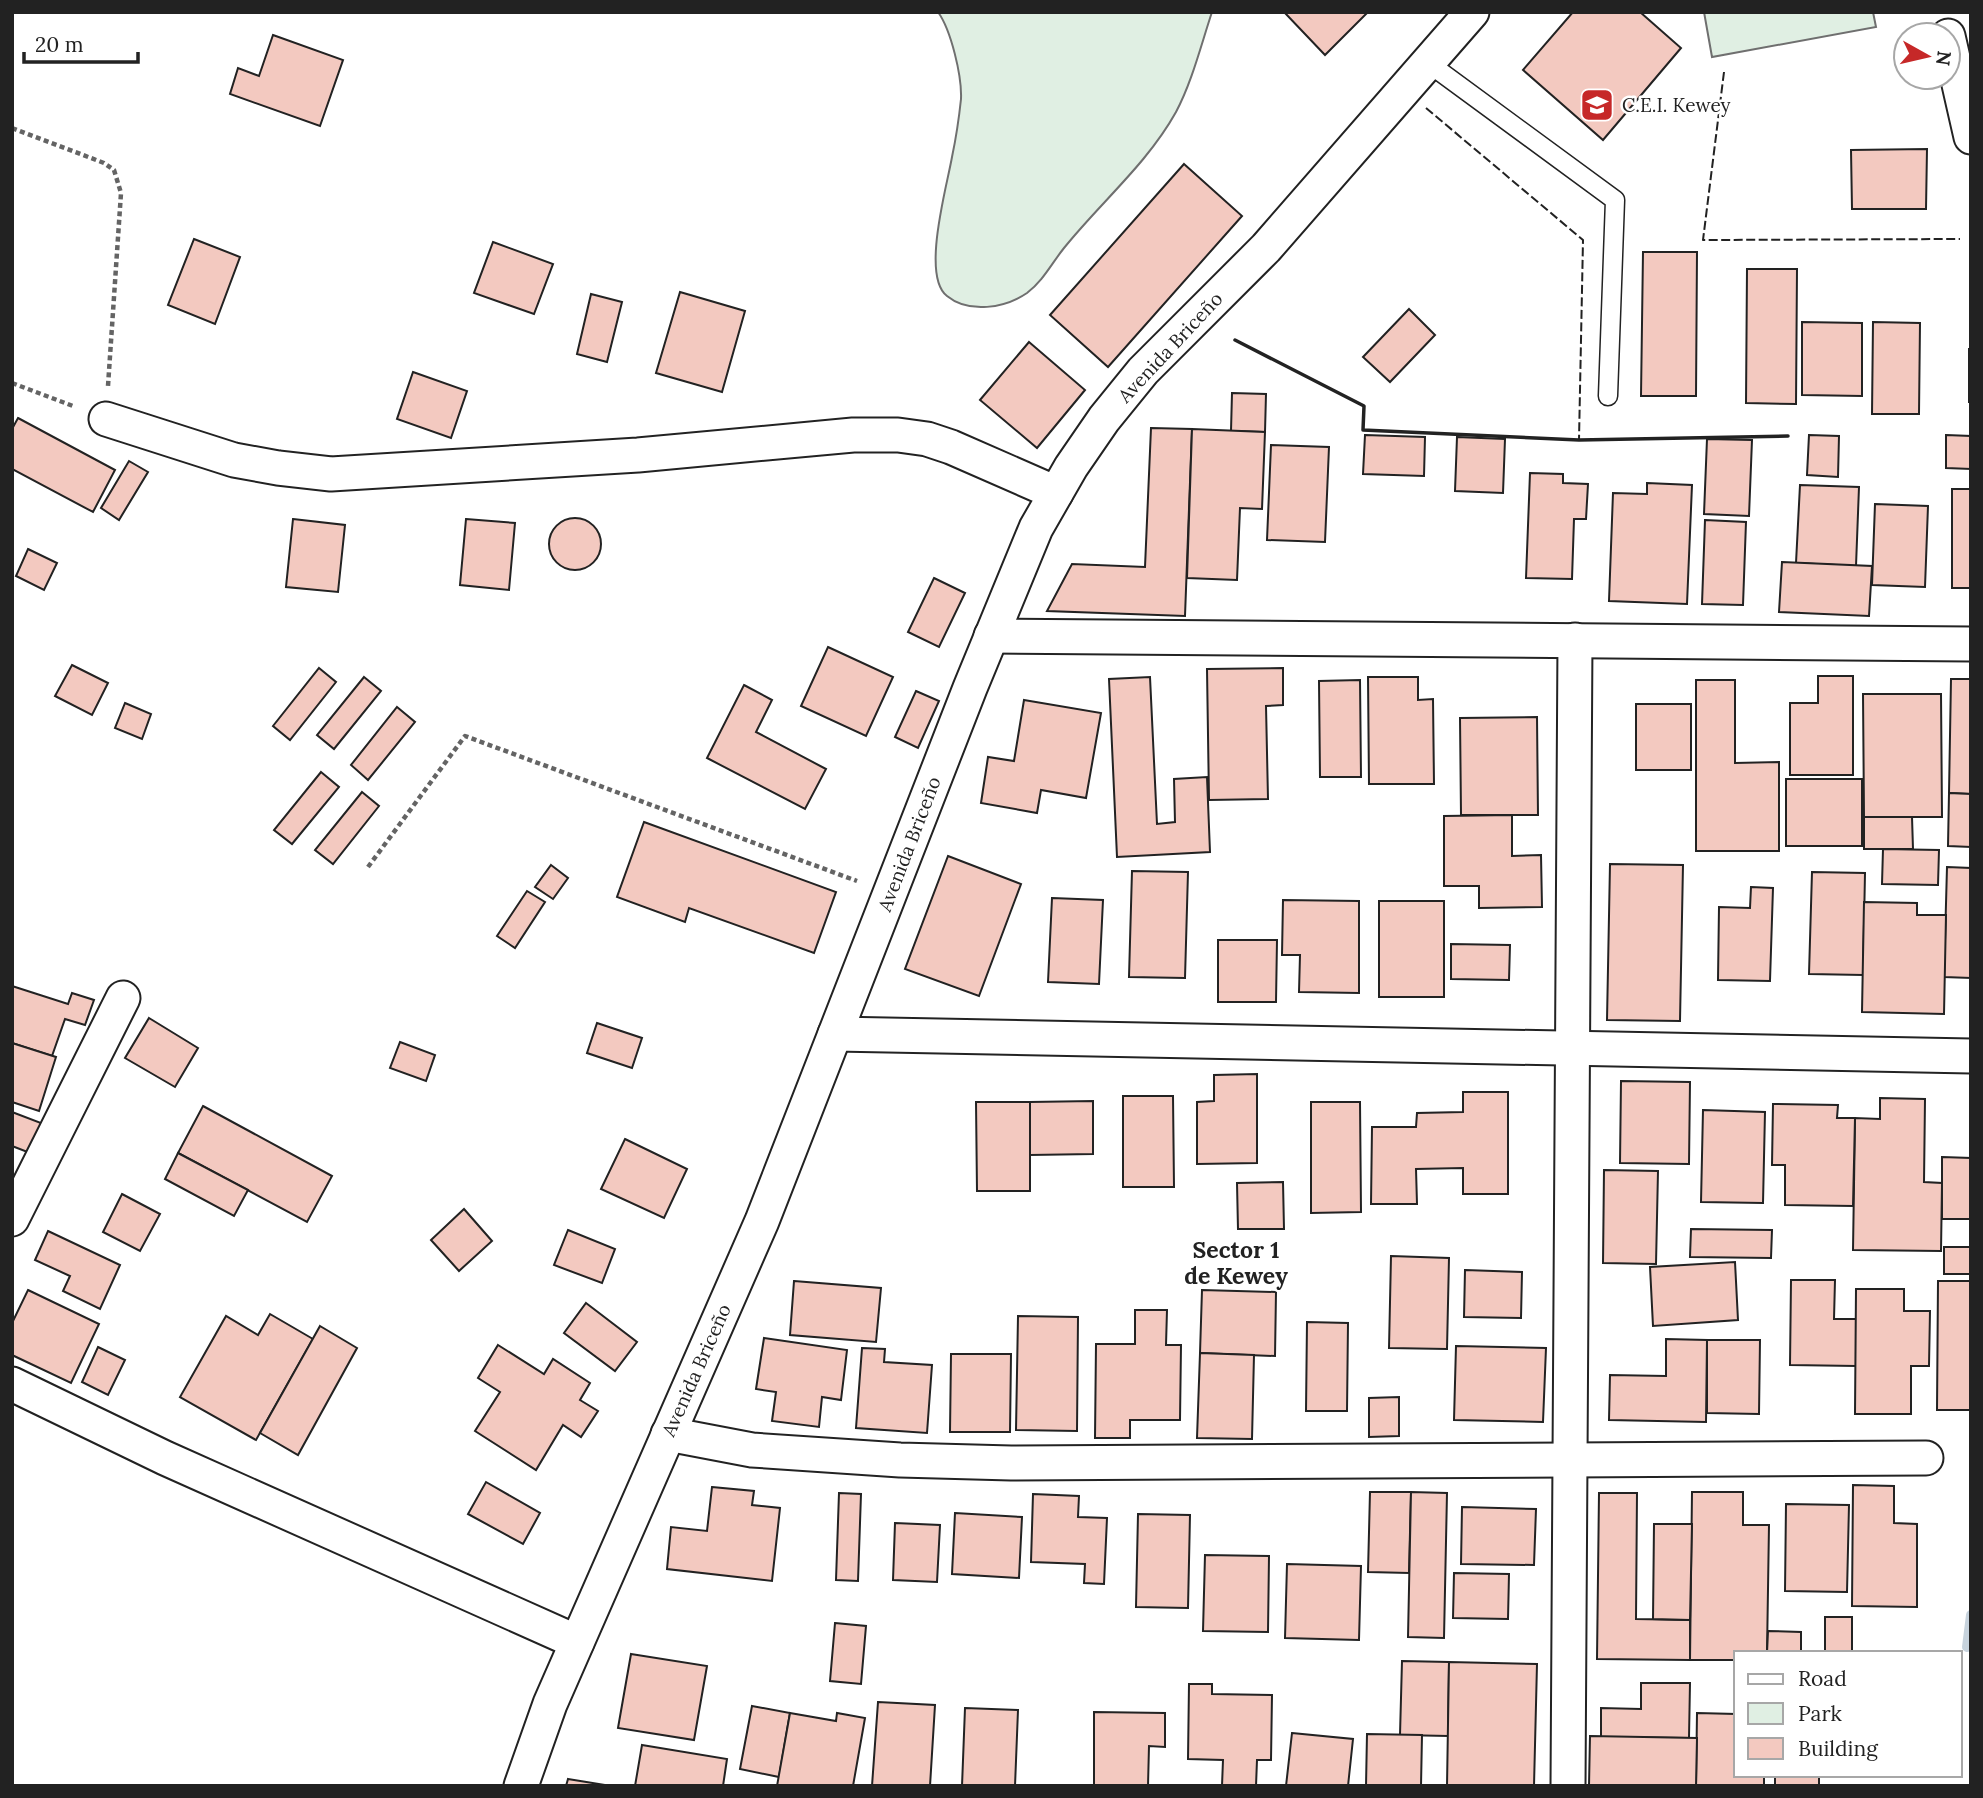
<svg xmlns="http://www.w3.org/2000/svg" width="1983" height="1798" viewBox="0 0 1983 1798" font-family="Lora,serif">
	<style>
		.green { fill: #e0efe3; stroke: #6f6f6f; stroke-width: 2 }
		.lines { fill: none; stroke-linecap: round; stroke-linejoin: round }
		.stream { stroke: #c7d3dd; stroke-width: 10 }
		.building { fill: #f3c9c0; stroke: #222; stroke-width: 2 }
		.lane-casing { stroke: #222; stroke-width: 21 }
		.street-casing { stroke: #222; stroke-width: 37 }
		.path { stroke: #646464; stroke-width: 4.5; stroke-dasharray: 5 3.5; stroke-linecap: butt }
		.lane { stroke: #fff; stroke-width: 18 }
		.street { stroke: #fff; stroke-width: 33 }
		.fence { stroke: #222; stroke-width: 2; stroke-dasharray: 9 3.5; stroke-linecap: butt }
		.wall { stroke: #222; stroke-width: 3.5 }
		.labels { text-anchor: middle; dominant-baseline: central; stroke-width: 5; stroke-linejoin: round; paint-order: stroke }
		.poi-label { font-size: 19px; fill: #222; stroke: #fff; text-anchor: start }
		.street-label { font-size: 19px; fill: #222; stroke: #fff }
		.quarter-label { font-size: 23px; font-weight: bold; fill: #222; stroke: #fff }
	</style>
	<rect width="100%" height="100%" fill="#fff"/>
	<g class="green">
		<path d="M938,12H1212C1201,45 1192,82 1176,112C1147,164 1101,202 1064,248C1052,263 1043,281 1027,293C1005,308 969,314 947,296C921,276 947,186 952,157C956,138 959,118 961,99C962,76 951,30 938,12Z"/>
		<polygon points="1704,12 1873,12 1876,27 1712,57"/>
	</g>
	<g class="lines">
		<polyline class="stream" points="1967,1647 1971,1615"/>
	</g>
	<g class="building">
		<polygon points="1284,12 1368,12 1325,55"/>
		<polygon points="1573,12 1640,12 1681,48 1603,140 1523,70"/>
		<polygon points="273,35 343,60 320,126 230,94 238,68 259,76"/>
		<polygon points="1927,149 1926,209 1852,209 1851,150"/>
		<polygon points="1184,164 1242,216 1108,367 1050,315"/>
		<polygon points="194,239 240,257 215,324 168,305"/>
		<polygon points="493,242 553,264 534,314 474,293"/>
		<polygon points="1643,252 1697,252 1696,396 1641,396"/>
		<polygon points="1747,269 1797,269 1796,404 1746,403"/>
		<polygon points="680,292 745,311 722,392 656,373"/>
		<polygon points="591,294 622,302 607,362 577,354"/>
		<polygon points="1409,309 1435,335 1390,382 1363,357"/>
		<polygon points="1802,322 1862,323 1862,396 1802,395"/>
		<polygon points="1873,322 1920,323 1919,414 1872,414"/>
		<polygon points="1029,342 1085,390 1037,448 980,400"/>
		<rect x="1969" y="349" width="2" height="53"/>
		<polygon points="413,372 467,391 451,438 397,419"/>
		<polygon points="1232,393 1266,394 1265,432 1231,431"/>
		<polygon points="18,418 115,470 93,512 12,469 12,429"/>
		<polygon points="1151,428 1192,429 1185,616 1047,611 1072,564 1145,567"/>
		<polygon points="1192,429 1265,432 1262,509 1240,508 1237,580 1187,578"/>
		<polygon points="1365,435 1425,437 1424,476 1363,474"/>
		<polygon points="1809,435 1839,436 1838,477 1807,475"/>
		<polygon points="1946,435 1971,436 1971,469 1946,468"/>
		<polygon points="1457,437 1505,439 1503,493 1455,491"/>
		<polygon points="1707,439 1752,440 1749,516 1704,514"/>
		<polygon points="1271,445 1329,447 1325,542 1267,540"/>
		<polygon points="129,461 148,472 119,520 101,508"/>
		<polygon points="1530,473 1563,474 1563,483 1588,484 1586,519 1574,519 1572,579 1526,578"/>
		<polygon points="1647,483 1692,485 1687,604 1609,601 1613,493 1647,494"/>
		<polygon points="1800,485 1859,487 1856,566 1796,563"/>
		<rect x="1952" y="489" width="19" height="99"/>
		<polygon points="1875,504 1928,506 1925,587 1872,585"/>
		<circle cx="575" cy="544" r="26"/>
		<polygon points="293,519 345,525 338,592 286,587"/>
		<polygon points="466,519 515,523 509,590 460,585"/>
		<polygon points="1705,520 1746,522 1743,605 1702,604"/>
		<polygon points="28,549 57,563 44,590 16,576"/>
		<polygon points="1782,562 1872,566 1869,616 1779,612"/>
		<polygon points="934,578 965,593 939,647 908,632"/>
		<polygon points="828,647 893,677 866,736 801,706"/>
		<polygon points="72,665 108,683 92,715 55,696"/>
		<polygon points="319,668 336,682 290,740 273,726"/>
		<polygon points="1283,668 1283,705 1266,706 1268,799 1209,800 1207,669"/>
		<polygon points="1818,676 1853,676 1853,775 1790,775 1790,703 1818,703"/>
		<polygon points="364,677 381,691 334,749 317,735"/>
		<polygon points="1150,677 1157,824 1175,822 1174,779 1207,777 1210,852 1117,857 1109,679"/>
		<polygon points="1368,677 1418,677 1418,700 1433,699 1434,784 1369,784"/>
		<polygon points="1951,679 1971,679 1971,794 1949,793"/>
		<polygon points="1360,680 1361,777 1320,777 1319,681"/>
		<polygon points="1696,680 1735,680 1735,763 1779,762 1779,851 1696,851"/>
		<polygon points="744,685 772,700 756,732 826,769 805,809 707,758"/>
		<polygon points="916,691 939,701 918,748 895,737"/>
		<polygon points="1863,694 1941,694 1942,817 1864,817"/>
		<polygon points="1024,700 1101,713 1086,798 1041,790 1037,813 981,803 988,757 1014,761"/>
		<polygon points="125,703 151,714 142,739 115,728"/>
		<rect x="1636" y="704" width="55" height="66"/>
		<polygon points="397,707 415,722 368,780 351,765"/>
		<polygon points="1537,717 1538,815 1461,815 1460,718"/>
		<polygon points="321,772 339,787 292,844 274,830"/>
		<rect x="1786" y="779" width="76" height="67"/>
		<polygon points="362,792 379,806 333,864 315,850"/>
		<polygon points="1949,793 1971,794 1971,847 1948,846"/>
		<polygon points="1512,815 1512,856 1541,855 1542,907 1479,908 1479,886 1444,886 1444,816"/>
		<polygon points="1864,817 1912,817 1913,849 1864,849"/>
		<polygon points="644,822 836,892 814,953 689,908 685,922 617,897"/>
		<polygon points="1883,849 1939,850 1938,885 1882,884"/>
		<polygon points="948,856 1021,884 979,996 905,969"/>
		<polygon points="1610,864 1683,865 1680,1021 1607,1020"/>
		<polygon points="551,865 568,878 553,899 535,887"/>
		<polygon points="1947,867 1971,868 1971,978 1944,977"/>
		<polygon points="1132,871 1188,872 1185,978 1129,977"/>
		<polygon points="1812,872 1865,873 1863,975 1809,974"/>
		<polygon points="1751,887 1773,888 1770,981 1718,980 1719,907 1750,908"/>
		<polygon points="527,891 545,902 515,948 497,936"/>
		<polygon points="1052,898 1103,900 1099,984 1048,982"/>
		<polygon points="1283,900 1359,901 1359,993 1299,992 1300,955 1282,955"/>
		<rect x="1379" y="901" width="65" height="96"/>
		<polygon points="1864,902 1917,903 1917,915 1946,915 1944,1014 1862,1012"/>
		<polygon points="1218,940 1277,940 1276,1002 1218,1002"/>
		<polygon points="1451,944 1510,945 1509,980 1451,979"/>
		<polygon points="12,986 68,1004 72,993 94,1000 85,1025 65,1019 52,1056 12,1043"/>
		<polygon points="149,1018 198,1048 175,1087 125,1058"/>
		<polygon points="597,1023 642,1038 632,1068 587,1053"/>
		<polygon points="400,1042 435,1055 426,1081 390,1068"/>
		<polygon points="12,1043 56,1057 39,1111 12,1102"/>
		<polygon points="1257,1074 1257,1163 1197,1164 1197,1102 1214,1101 1214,1075"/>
		<polygon points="1621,1081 1690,1082 1689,1164 1620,1163"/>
		<polygon points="1463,1092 1508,1092 1508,1194 1463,1194 1463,1168 1416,1169 1417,1204 1371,1204 1372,1127 1416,1127 1417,1113 1463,1112"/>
		<polygon points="1123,1096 1173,1096 1174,1187 1123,1187"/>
		<polygon points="1880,1098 1925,1099 1924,1182 1942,1183 1941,1251 1853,1250 1855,1118 1880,1119"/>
		<polygon points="1093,1101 1093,1154 1030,1155 1030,1102"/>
		<polygon points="976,1102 1030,1102 1030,1191 977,1191"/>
		<polygon points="1311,1102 1360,1102 1361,1212 1311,1213"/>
		<polygon points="1773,1104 1838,1105 1837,1118 1855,1118 1853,1206 1785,1205 1785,1165 1772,1165"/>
		<polygon points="203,1106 332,1176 307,1222 178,1153"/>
		<polygon points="1703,1110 1765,1112 1763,1203 1701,1202"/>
		<polygon points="12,1112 41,1123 30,1153 12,1146"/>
		<polygon points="625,1139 687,1169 664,1218 601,1189"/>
		<polygon points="178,1153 248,1190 234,1216 165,1179"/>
		<polygon points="1942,1157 1971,1158 1971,1219 1942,1219"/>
		<polygon points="1604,1170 1658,1171 1656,1264 1603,1263"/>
		<polygon points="1283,1182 1284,1229 1238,1229 1237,1183"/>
		<polygon points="122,1194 160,1214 140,1251 103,1232"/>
		<polygon points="464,1209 492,1241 459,1271 431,1240"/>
		<polygon points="1691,1229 1772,1230 1771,1258 1690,1257"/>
		<polygon points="568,1230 615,1249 602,1283 554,1265"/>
		<polygon points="48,1231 120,1265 100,1309 63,1291 70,1276 35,1260"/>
		<rect x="1944" y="1247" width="27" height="27"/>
		<polygon points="1391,1256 1449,1258 1447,1349 1389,1348"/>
		<polygon points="1735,1262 1738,1320 1653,1326 1650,1267"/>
		<polygon points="1465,1270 1522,1272 1521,1318 1464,1317"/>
		<polygon points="1791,1280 1835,1280 1834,1319 1856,1319 1856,1366 1790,1365"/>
		<polygon points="794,1281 881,1288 876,1342 790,1335"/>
		<polygon points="1938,1281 1971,1281 1971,1410 1937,1410"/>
		<polygon points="1856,1289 1904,1289 1904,1311 1930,1311 1929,1366 1911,1366 1911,1414 1855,1414"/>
		<polygon points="28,1290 99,1324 71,1383 12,1355 12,1323"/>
		<polygon points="1202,1290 1276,1292 1275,1356 1200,1353"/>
		<polygon points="586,1303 637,1342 615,1371 564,1333"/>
		<polygon points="1135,1310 1167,1310 1166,1345 1181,1345 1180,1420 1130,1420 1130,1438 1095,1438 1096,1344 1135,1344"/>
		<polygon points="270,1314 313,1339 256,1440 180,1397 226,1316 258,1335"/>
		<polygon points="1018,1316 1078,1317 1077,1431 1016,1430"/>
		<polygon points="1307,1322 1348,1323 1347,1411 1306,1411"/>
		<polygon points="320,1326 357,1348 298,1455 260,1433"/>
		<polygon points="764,1338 847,1350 841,1400 822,1397 819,1427 772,1421 776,1392 756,1389"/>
		<polygon points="1666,1339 1707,1340 1706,1422 1609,1420 1610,1375 1666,1376"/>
		<polygon points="1707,1340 1760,1340 1759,1414 1707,1413"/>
		<polygon points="498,1345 544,1374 553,1359 590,1383 580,1400 598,1411 581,1437 563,1425 536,1470 475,1431 500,1392 478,1378"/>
		<polygon points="1456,1346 1546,1348 1543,1422 1454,1420"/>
		<polygon points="98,1347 125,1360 108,1395 82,1382"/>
		<polygon points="862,1348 885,1349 884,1362 932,1365 927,1433 856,1428"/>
		<polygon points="1200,1353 1254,1355 1252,1439 1197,1438"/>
		<polygon points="951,1354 1011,1354 1010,1432 950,1432"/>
		<polygon points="1399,1397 1399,1436 1369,1437 1369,1398"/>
		<polygon points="486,1482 540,1513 523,1544 468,1514"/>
		<polygon points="1853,1485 1894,1486 1894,1523 1917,1524 1917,1607 1852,1606"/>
		<polygon points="712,1487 754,1491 752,1505 780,1508 772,1581 667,1569 671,1527 707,1531"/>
		<polygon points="1370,1492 1411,1492 1409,1573 1368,1572"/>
		<polygon points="1411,1492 1447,1493 1444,1638 1408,1637"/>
		<polygon points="1692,1492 1743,1492 1743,1525 1769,1525 1767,1653 1736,1653 1736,1660 1690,1660"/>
		<polygon points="839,1493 861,1494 858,1581 836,1580"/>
		<polygon points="1599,1493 1637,1493 1636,1619 1690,1620 1690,1660 1597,1659"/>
		<polygon points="1033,1494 1079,1496 1078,1517 1107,1518 1104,1584 1084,1583 1085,1564 1031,1562"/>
		<polygon points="1786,1504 1849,1505 1847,1592 1785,1591"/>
		<polygon points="1462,1507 1536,1509 1534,1565 1461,1564"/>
		<polygon points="955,1513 1022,1517 1019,1578 952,1574"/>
		<polygon points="1138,1514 1190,1515 1188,1608 1136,1607"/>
		<polygon points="895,1523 940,1525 937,1582 893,1580"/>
		<polygon points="1654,1524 1692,1524 1690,1620 1653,1619"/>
		<polygon points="1205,1555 1269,1556 1268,1632 1203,1631"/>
		<polygon points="1287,1564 1361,1566 1359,1640 1285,1638"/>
		<polygon points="1454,1573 1509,1574 1508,1619 1453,1618"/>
		<rect x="1825" y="1617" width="27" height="36"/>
		<polygon points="835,1623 866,1626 861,1684 830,1681"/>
		<polygon points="1768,1631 1801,1632 1801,1653 1767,1653"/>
		<polygon points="631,1654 707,1666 694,1740 618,1728"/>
		<polygon points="1402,1661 1449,1662 1448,1736 1400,1735"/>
		<polygon points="1449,1662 1537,1664 1534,1786 1447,1786"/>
		<polygon points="1641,1683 1690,1683 1689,1738 1601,1737 1601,1708 1641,1709"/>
		<polygon points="1189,1684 1212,1684 1212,1694 1272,1695 1271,1760 1257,1760 1256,1786 1222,1786 1223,1760 1188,1759"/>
		<polygon points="878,1702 935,1705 930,1786 872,1786"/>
		<polygon points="752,1706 790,1713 779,1777 740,1769"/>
		<polygon points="965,1708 1018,1710 1015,1786 962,1786"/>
		<polygon points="1094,1712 1165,1713 1165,1747 1149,1746 1148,1786 1094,1786"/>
		<polygon points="790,1713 836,1721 837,1713 865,1718 853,1786 777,1786"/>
		<polygon points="1697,1713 1736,1714 1736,1775 1764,1775 1764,1786 1696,1786"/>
		<polygon points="1292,1733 1353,1739 1348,1786 1286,1786"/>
		<polygon points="1367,1734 1422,1735 1421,1786 1366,1786"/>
		<polygon points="1590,1736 1697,1738 1696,1786 1589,1786"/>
		<polygon points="642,1745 727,1759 723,1786 635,1786"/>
		<rect x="1775" y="1775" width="44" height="11"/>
		<polygon points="568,1779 611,1786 566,1786"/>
	</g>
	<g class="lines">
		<defs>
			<polyline id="lane" points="1427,62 1615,200 1608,396"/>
			<g id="street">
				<polyline points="1948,36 1971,137"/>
				<polyline points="106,419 234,460 278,468 331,474 638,455 853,435 898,435 927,439 951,447 1056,493"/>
				<polyline points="991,636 1971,644"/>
				<polyline points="835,1034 1971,1056"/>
				<polyline points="12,1219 123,998"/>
				<polyline points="12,1384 165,1458 577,1642"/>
				<polyline points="668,1434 752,1450 900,1460 1011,1463 1926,1458"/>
				<polyline points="521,1786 550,1704 762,1221 970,688 1036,528 1071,467 1104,419 1143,371 1266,248 1472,12"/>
				<polyline points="1568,1786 1575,640"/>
			</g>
		</defs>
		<use href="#lane" class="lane-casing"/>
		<use href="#street" class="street-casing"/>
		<g class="path">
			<polyline points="12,128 104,163 114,170 121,193 108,386"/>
			<polyline points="12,383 73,406"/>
			<polyline points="368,867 465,736 857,881"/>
		</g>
		<use href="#lane" class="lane"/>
		<use href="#street" class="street"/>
		<g class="fence">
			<polyline points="1724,72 1703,240 1960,239"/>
			<polyline points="1426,108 1583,240 1579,440"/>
		</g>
		<polyline class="wall" points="1235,340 1364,406 1363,430 1579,440 1788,436"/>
	</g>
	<defs>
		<symbol id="school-square" viewBox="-11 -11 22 22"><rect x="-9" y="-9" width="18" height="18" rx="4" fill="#c62828" stroke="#fff"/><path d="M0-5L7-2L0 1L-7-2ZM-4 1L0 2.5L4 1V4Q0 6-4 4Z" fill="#fff"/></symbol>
	</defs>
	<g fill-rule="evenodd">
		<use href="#school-square" x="1578" y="86" width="38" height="38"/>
	</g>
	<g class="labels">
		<g class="poi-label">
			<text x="1622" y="105">C.E.I. Kewey</text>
		</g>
		<g class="street-label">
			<text transform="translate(1170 347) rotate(-47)">Avenida Briceño</text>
			<text transform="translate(909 844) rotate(-69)">Avenida Briceño</text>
			<text transform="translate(696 1370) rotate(-66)">Avenida Briceño</text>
		</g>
		<g class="quarter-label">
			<text x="1236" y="1249">Sector 1<tspan x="1236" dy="26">de Kewey</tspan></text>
		</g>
	</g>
	<rect width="1983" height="1798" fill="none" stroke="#222222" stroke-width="28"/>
	<rect x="1734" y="1651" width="228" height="126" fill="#ffffff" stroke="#a7a7a7" stroke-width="2"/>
	<rect x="1748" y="1674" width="35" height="10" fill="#ffffff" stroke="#a7a7a7" stroke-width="2"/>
	<text x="1798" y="1686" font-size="21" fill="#222222">Road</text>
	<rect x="1748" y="1703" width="35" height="21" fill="#e0efe3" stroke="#a7a7a7" stroke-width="2"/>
	<text x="1798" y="1721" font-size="21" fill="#222222">Park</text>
	<rect x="1748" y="1738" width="35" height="21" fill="#f3c9c0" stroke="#a7a7a7" stroke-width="2"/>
	<text x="1798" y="1756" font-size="21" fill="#222222">Building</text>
	<g transform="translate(1927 56) rotate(98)"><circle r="33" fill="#ffffff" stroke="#a7a7a7" stroke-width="2"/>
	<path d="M0-5L12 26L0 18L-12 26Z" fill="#c62828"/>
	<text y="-10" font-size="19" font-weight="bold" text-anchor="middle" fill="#222222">N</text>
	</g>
	<path d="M24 52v10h114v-10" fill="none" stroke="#222222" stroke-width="3.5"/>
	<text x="35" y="52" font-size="21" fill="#222222" stroke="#ffffff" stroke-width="5" paint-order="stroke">20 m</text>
</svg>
